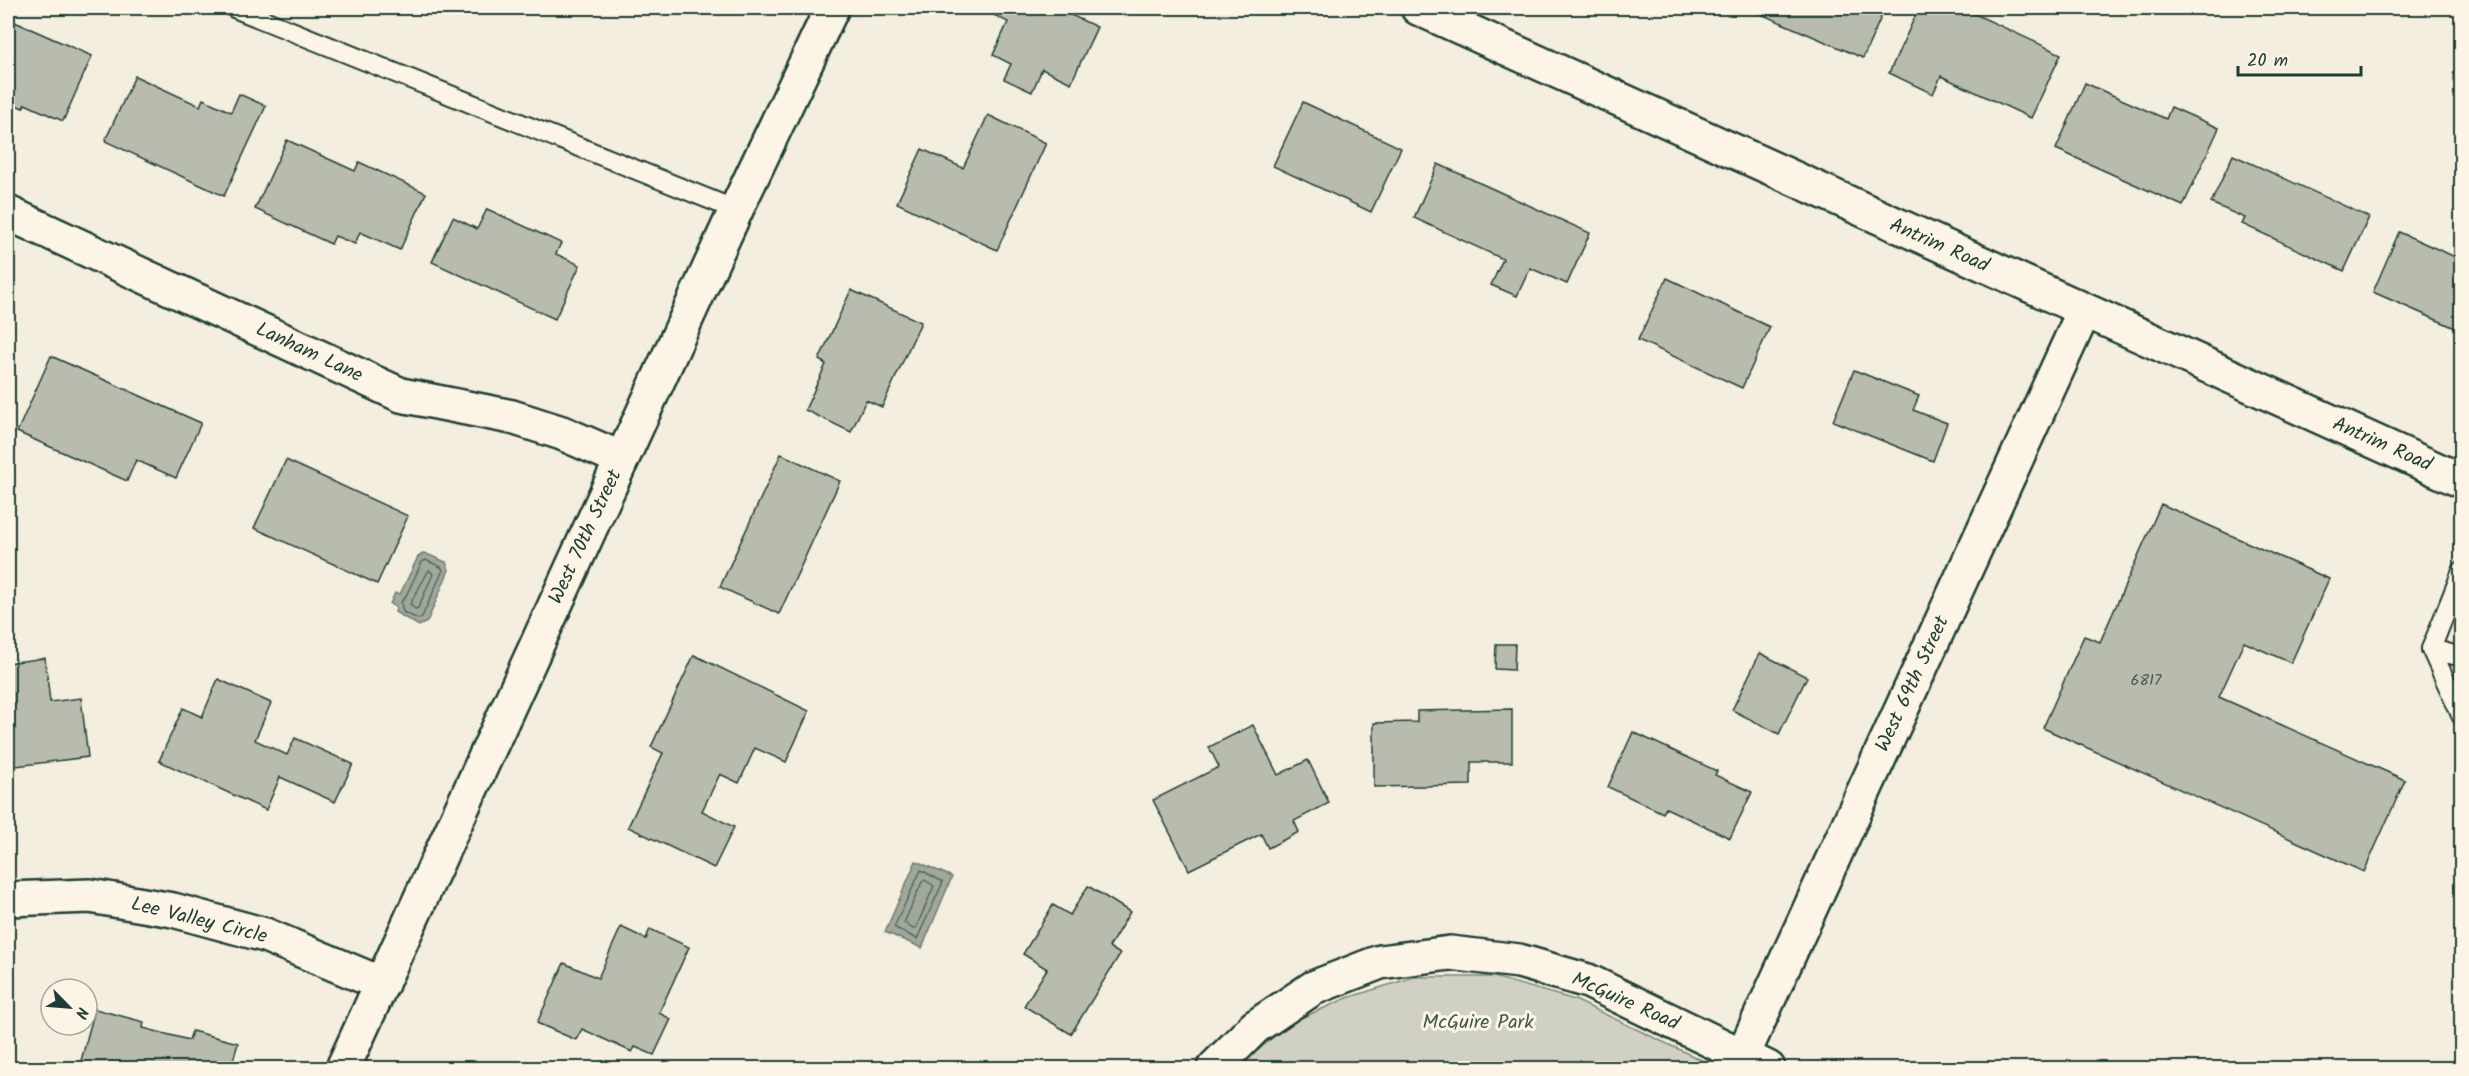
<svg xmlns="http://www.w3.org/2000/svg" width="2469" height="1076" viewBox="0 0 2469 1076" font-family="Kalam,sans-serif">
	<style>
		.green { fill: #d0d1c2; stroke: #78877b; stroke-width: 1.5 }
		.water { fill: #a0a89b; stroke: #6c7d72; stroke-width: 1.5 }
		.lines { fill: none; stroke-linecap: round; stroke-linejoin: round }
		.shore { stroke: #53685d; stroke-width: 1.5 }
		.building { fill: #b8bcae; stroke: #1f3d34; stroke-width: 1.5 }
		.lane-casing { stroke: #1f3d34; stroke-width: 22 }
		.street-casing { stroke: #1f3d34; stroke-width: 38 }
		.secondary-casing { stroke: #1f3d34; stroke-width: 38 }
		.lane { stroke: #fcf5e5; stroke-width: 18 }
		.street { stroke: #fcf5e5; stroke-width: 33 }
		.secondary { stroke: #fcf5e5; stroke-width: 33 }
		.labels { text-anchor: middle; dominant-baseline: central; stroke-width: 6; stroke-linejoin: round; paint-order: stroke }
		.number-label { font-size: 16px; fill: #455d52 }
		.street-label { font-size: 20px; fill: #1f3d34; stroke: #fcf5e5 }
		.park-label { font-size: 20px; fill: #425b50; stroke: #fcf5e5 }
	</style>
	<rect width="100%" height="100%" fill="#f3eede"/>
	<filter id="ink" filterUnits="userSpaceOnUse"><feTurbulence type="fractalNoise" baseFrequency=".0167" numOctaves="2"/><feDisplacementMap in="SourceGraphic" scale="12" xChannelSelector="R" yChannelSelector="G"/><feConvolveMatrix kernelMatrix="1 2 1 2 8 2 1 2 1" color-interpolation-filters="sRGB"/></filter>
	<g filter="url(#ink)">
		<polygon class="green" points="1414,977 1494,977 1575,1000 1718,1068 1237,1068 1290,1023 1347,998"/>
		<g class="water">
			<polygon points="424,553 446,562 449,570 427,622 419,626 395,612 396,607 390,604 395,593 400,594 418,557"/>
			<polygon points="916,861 952,877 922,948 885,932"/>
		</g>
		<g class="lines">
			<g class="shore">
				<polygon points="426,560 441,567 443,570 422,617 418,619 403,612 401,602 406,596 422,562"/>
				<polygon points="429,570 433,574 418,608 415,609 410,604"/>
				<polygon points="921,870 943,882 917,939 894,927"/>
				<polygon points="925,880 934,886 916,928 913,929 904,923 922,882"/>
			</g>
		</g>
		<g class="building">
			<polygon points="985,8 1056,8 1097,27 1071,83 1042,69 1032,92 1004,79 1011,64 993,55 1008,22 984,10"/>
			<polygon points="1747,8 1885,8 1863,58"/>
			<polygon points="1919,8 1962,8 2061,54 2031,118 1941,76 1933,94 1889,73"/>
			<polygon points="8,19 92,56 63,121 25,104 23,108 8,102"/>
			<polygon points="135,76 200,106 203,99 231,112 239,94 266,106 224,196 105,141"/>
			<polygon points="2085,83 2166,119 2171,107 2219,128 2183,206 2056,149"/>
			<polygon points="1303,102 1401,148 1371,212 1273,166"/>
			<polygon points="988,115 1046,143 997,250 897,203 922,149 963,168"/>
			<polygon points="287,140 355,171 359,162 426,193 400,250 360,232 355,244 335,236 331,244 255,209"/>
			<polygon points="2233,155 2369,217 2344,271 2242,224 2245,218 2211,203"/>
			<polygon points="1438,164 1590,233 1567,284 1530,268 1517,296 1491,285 1503,259 1414,218"/>
			<polygon points="487,209 561,243 556,254 580,265 555,319 432,262 453,217 477,229"/>
			<polygon points="2399,232 2462,260 2462,331 2373,292"/>
			<polygon points="1667,278 1770,327 1742,388 1638,340"/>
			<polygon points="851,290 921,322 882,407 866,400 851,432 805,410 826,364 819,360"/>
			<polygon points="51,356 201,423 176,478 136,460 127,481 17,432"/>
			<polygon points="1854,370 1919,396 1913,410 1947,423 1933,461 1833,421"/>
			<polygon points="781,454 840,481 779,614 720,587"/>
			<polygon points="286,460 408,516 377,584 254,528"/>
			<polygon points="2161,504 2329,579 2291,663 2244,642 2219,697 2405,780 2364,872 2043,728 2084,636 2100,642"/>
			<polygon points="1496,644 1515,644 1514,670 1495,669"/>
			<polygon points="1760,653 1807,677 1779,734 1732,710"/>
			<polygon points="694,655 809,711 786,762 755,748 739,783 720,774 702,811 734,827 714,868 628,827 663,753 651,747"/>
			<polygon points="45,658 50,702 81,698 88,757 8,767 8,663"/>
			<polygon points="218,679 271,703 255,740 287,755 295,738 353,764 335,802 280,777 266,810 159,761 183,708 202,717"/>
			<polygon points="1512,709 1512,762 1471,762 1471,785 1374,787 1374,723 1417,722 1417,711"/>
			<polygon points="1253,725 1278,775 1308,760 1329,803 1294,821 1299,832 1268,848 1261,834 1189,870 1153,800 1219,767 1209,747"/>
			<polygon points="1633,732 1717,771 1715,775 1752,792 1730,838 1666,808 1663,813 1608,787"/>
			<polygon points="1088,886 1130,912 1109,947 1120,954 1071,1034 1024,1006 1047,969 1023,954 1053,905 1070,915"/>
			<polygon points="621,927 646,939 650,929 689,947 659,1013 671,1019 654,1055 635,1047 632,1052 582,1029 576,1040 537,1023 564,963 598,978"/>
			<polygon points="95,1009 144,1022 143,1028 189,1040 192,1031 238,1043 231,1068 79,1068"/>
		</g>
		<g class="lines">
			<defs>
				<g id="lane">
					<polyline points="234,8 736,210"/>
					<polyline points="2462,571 2431,649 2462,657"/>
					<polyline points="2431,649 2462,717"/>
				</g>
				<g id="street">
					<polyline points="8,213 401,395 512,417 562,433 622,459"/>
					<polyline points="8,899 90,896 173,910 265,935 382,984"/>
					<polyline points="1742,1057 2084,311"/>
					<polyline points="1214,1068 1255,1027 1313,988 1380,962 1450,953 1519,961 1588,981 1768,1068"/>
				</g>
				<g id="secondary">
					<polyline points="1418,8 2462,481"/>
					<polyline points="343,1068 736,210 832,8"/>
				</g>
			</defs>
			<use href="#lane" class="lane-casing"/>
			<use href="#street" class="street-casing"/>
			<use href="#secondary" class="secondary-casing"/>
			<use href="#lane" class="lane"/>
			<use href="#street" class="street"/>
			<use href="#secondary" class="secondary"/>
		</g>
	</g>
	<g class="labels">
		<g class="number-label">
			<text x="2146" y="680">6817</text>
		</g>
		<g class="street-label">
			<text transform="translate(1939 246) rotate(24)">Antrim Road</text>
			<text transform="translate(309 353) rotate(25)">Lanham Lane</text>
			<text transform="translate(2382 445) rotate(24)">Antrim Road</text>
			<text transform="translate(586 537) rotate(-65)">West 70th Street</text>
			<text transform="translate(1913 684) rotate(-65)">West 69th Street</text>
			<text transform="translate(199 921) rotate(14)">Lee Valley Circle</text>
			<text transform="translate(1625 1002) rotate(24)">McGuire Road</text>
		</g>
		<g class="park-label">
			<text x="1478" y="1023">McGuire Park</text>
		</g>
	</g>
	<rect width="2469" height="1076" fill="none" stroke="#fcf5e5" stroke-width="30"/>
	<rect x="15" y="15" width="2439" height="1046" fill="none" stroke="#1f3d34" stroke-width="2" filter="url(#ink)"/>
	<g transform="translate(69 1007) rotate(115)"><circle r="28" fill="#fcf5e5" stroke="#a4ab9e" stroke-width="1.5"/>
	<path d="M0-4.5L10 22L0 15L-10 22Z" fill="#1f3d34"/>
	<text y="-9" font-size="16" font-weight="bold" text-anchor="middle" fill="#1f3d34">N</text>
	</g>
	<path d="M2238 66v9h123v-9" fill="none" stroke="#1f3d34" stroke-width="3"/>
	<text x="2247" y="66" font-size="18" fill="#1f3d34" stroke="#fcf5e5" stroke-width="4.5" paint-order="stroke">20 m</text>
</svg>
